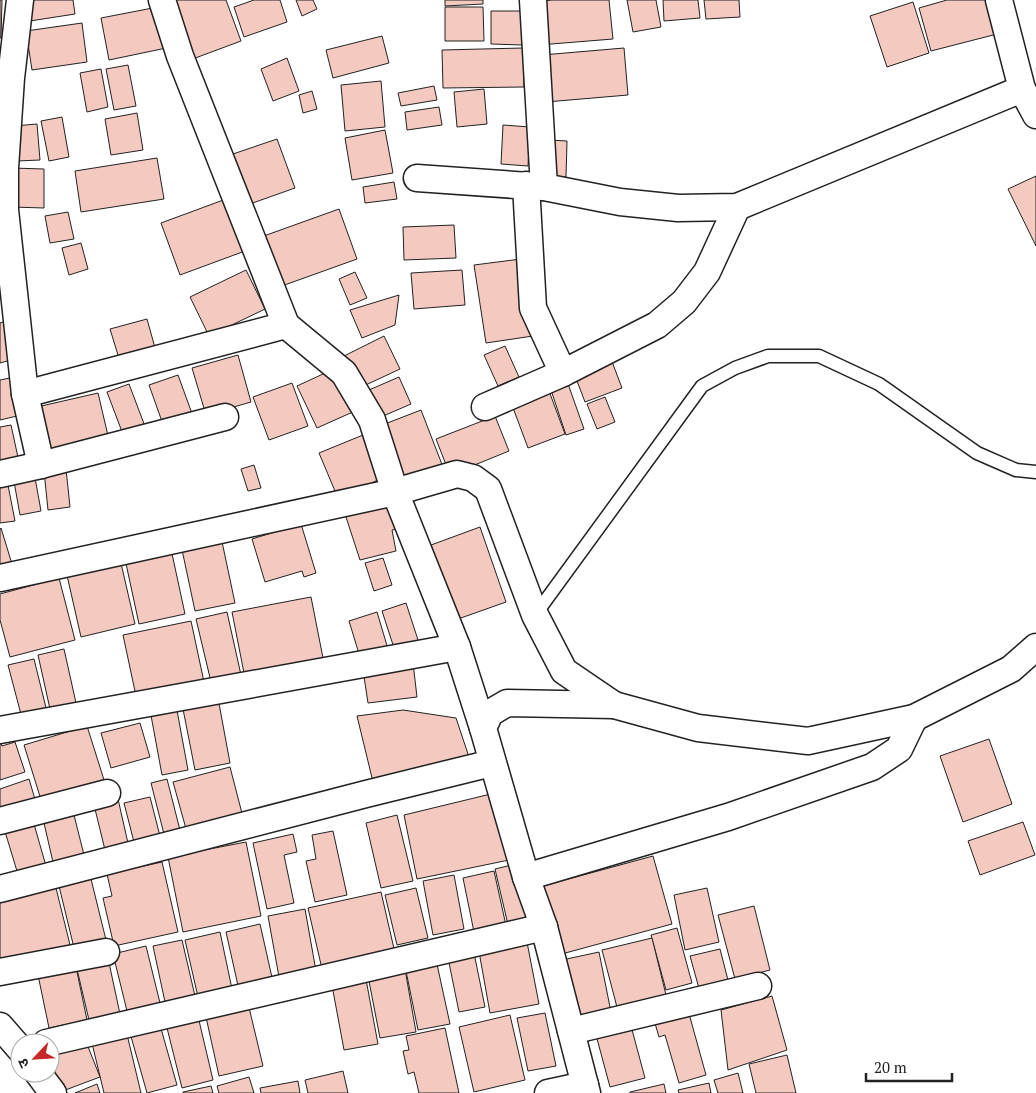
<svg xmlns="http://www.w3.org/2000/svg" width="1036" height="1093" viewBox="0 0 1036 1093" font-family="'PT Serif','Noto Sans Devanagari',serif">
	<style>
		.building { fill: #f3c9c0; stroke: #222 }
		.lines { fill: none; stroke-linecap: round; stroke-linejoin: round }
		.lane-casing { stroke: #222; stroke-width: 15 }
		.street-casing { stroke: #222; stroke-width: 29 }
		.lane { stroke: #fff; stroke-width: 12 }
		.street { stroke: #fff; stroke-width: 26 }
	</style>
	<rect width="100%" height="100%" fill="#fff"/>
	<g class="building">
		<polygon points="0,0 2,0 1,38 0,38"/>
		<polygon points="31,0 73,0 75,14 30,21"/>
		<polygon points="168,0 226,0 241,41 190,60"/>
		<polygon points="254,0 280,0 287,22 244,37 234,7"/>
		<polygon points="296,0 313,0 317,9 302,16"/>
		<polygon points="445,0 483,0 483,4 445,6"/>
		<polygon points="552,0 609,0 613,39 539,45 535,2"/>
		<polygon points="627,0 656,0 661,27 633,32"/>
		<polygon points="663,0 698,0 700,18 664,21"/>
		<polygon points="704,0 739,0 740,17 706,19"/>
		<polygon points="947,0 992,0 1001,33 931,51 919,8"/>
		<polygon points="913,2 929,53 887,67 870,16"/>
		<polygon points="163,6 171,47 109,60 101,18"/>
		<polygon points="445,7 483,7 484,41 445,41"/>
		<polygon points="491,11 522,11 522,45 491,44"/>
		<polygon points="82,23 87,62 32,70 26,31"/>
		<polygon points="382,36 389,63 333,78 326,50"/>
		<polygon points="523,48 524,87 443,88 442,50"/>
		<polygon points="624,48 628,95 546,102 542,55"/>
		<polygon points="287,58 299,91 273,101 261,69"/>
		<polygon points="128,65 136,106 114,110 106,69"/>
		<polygon points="101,69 108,107 87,112 80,73"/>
		<polygon points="381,81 385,127 345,131 341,85"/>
		<polygon points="434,86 437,100 401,106 398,93"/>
		<polygon points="484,89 487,124 457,127 454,92"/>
		<polygon points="312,91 317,109 303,113 299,95"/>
		<polygon points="439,107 442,125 407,130 405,112"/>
		<polygon points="137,113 143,150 111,155 105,119"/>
		<polygon points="62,117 69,157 49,161 41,121"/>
		<polygon points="37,124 40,160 17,161 14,126"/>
		<polygon points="503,125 530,127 528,166 501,164"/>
		<polygon points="385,130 393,173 352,180 345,138"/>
		<polygon points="277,139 295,188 247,205 230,155"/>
		<polygon points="549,140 567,141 566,177 549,176"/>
		<polygon points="157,158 164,199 81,212 75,171"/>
		<polygon points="12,168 44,169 44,208 12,207"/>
		<polygon points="1036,176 1036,246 1008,189"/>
		<polygon points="394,182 397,199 365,203 363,187"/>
		<polygon points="226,199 245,251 180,275 161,223"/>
		<polygon points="339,209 357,259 279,287 261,237"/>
		<polygon points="68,212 74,239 50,243 45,216"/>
		<polygon points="454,225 456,258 404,260 403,227"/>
		<polygon points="81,243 88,269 69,275 62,248"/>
		<polygon points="521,259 533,336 486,343 474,265"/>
		<polygon points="246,270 265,309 209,336 190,297"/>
		<polygon points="462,270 465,305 414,309 411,273"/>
		<polygon points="355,272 367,298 350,305 339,279"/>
		<polygon points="399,295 395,325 362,338 350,310"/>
		<polygon points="147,319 157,355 121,365 110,329"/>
		<polygon points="6,321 15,359 0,363 0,323"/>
		<polygon points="384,336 400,369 355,390 340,358"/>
		<polygon points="505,346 519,377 498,386 484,355"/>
		<polygon points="238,355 251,402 206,415 192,368"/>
		<polygon points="611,359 622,388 585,402 574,373"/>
		<polygon points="336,368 355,411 317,428 297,386"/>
		<polygon points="178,375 194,419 165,430 149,385"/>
		<polygon points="399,377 411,404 374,420 362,393"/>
		<polygon points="10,378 17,416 0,420 0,380"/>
		<polygon points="567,381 584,429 566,435 550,387"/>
		<polygon points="292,383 308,426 269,440 253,397"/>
		<polygon points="129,384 146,429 124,437 107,392"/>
		<polygon points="549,391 565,434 528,448 512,405"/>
		<polygon points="98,393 109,440 47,454 37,407"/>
		<polygon points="605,397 615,422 597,429 587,404"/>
		<polygon points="421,410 443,467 398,484 377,427"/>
		<polygon points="495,416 509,451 450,475 436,439"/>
		<polygon points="11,425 19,462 0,467 0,427"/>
		<polygon points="363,435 380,479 361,488 335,491 319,453"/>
		<polygon points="254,465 261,488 248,491 241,469"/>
		<polygon points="66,469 70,507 48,510 44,471"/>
		<polygon points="34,472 41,511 20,515 13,476"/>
		<polygon points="7,480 15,521 0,523 0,481"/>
		<polygon points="397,503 402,528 392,530 396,551 360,560 345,514"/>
		<polygon points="301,524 316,573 304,577 302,571 265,582 252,539"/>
		<polygon points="480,527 506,602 458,619 431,545"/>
		<polygon points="1,528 12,564 0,568 0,529"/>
		<polygon points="221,537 235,603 195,611 181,545"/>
		<polygon points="171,549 185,614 139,624 125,559"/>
		<polygon points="383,558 392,585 374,591 365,563"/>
		<polygon points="120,559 135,624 81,637 66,571"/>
		<polygon points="59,578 75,640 10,657 0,620 0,594"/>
		<polygon points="311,597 323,658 244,673 232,612"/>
		<polygon points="406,603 419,643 395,651 382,611"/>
		<polygon points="227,612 241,675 211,682 196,619"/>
		<polygon points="377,612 388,649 360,657 349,621"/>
		<polygon points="191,621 204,682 136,696 123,635"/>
		<polygon points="64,649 78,712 52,718 38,655"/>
		<polygon points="34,659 48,716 23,722 8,665"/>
		<polygon points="413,663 417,697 368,703 363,670"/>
		<polygon points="218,698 230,763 195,770 182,704"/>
		<polygon points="176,705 188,770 162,775 150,710"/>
		<polygon points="403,710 456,718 470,760 373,782 357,716"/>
		<polygon points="140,723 150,757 111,768 101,733"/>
		<polygon points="87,726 105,783 42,803 24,745"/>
		<polygon points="989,739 1012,804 963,822 940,756"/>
		<polygon points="0,741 2,746 15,742 25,772 0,780"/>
		<polygon points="230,767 244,821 188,836 173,782"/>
		<polygon points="29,779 37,806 4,817 0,806 0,789"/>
		<polygon points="167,779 182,838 166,842 151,783"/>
		<polygon points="499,792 514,859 417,879 404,815"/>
		<polygon points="150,797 162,844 136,850 124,803"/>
		<polygon points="118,799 130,852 107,858 94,805"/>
		<polygon points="74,815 86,863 55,871 44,823"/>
		<polygon points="397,815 413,881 381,888 366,823"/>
		<polygon points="32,817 48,873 20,881 3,825"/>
		<polygon points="1023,822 1035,855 980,875 968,841"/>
		<polygon points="333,831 347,895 315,902 306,861 316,859 312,835"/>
		<polygon points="293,834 297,852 284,855 294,903 267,909 253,843"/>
		<polygon points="246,842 261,916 183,932 168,857"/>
		<polygon points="653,856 672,924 558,955 539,887"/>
		<polygon points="162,862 178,932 114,946 103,898 112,896 107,874"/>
		<polygon points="520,863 533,924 509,929 495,869"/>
		<polygon points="494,871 507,930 475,937 463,878"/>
		<polygon points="454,875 464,929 433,935 423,881"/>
		<polygon points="91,879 107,944 75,952 59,886"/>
		<polygon points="56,888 72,953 0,971 0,903"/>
		<polygon points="416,888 428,938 397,945 385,895"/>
		<polygon points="707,888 719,942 685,950 674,895"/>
		<polygon points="381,892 395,953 322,969 308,908"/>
		<polygon points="754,906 770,970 735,979 718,915"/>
		<polygon points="305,909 316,971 279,977 268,916"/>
		<polygon points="260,924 273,982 239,990 226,932"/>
		<polygon points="677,928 692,983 666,990 651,935"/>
		<polygon points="220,932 232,989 198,997 185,940"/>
		<polygon points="526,937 539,1004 490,1013 478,946"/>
		<polygon points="652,938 667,999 618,1011 602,950"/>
		<polygon points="182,940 195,996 165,1002 153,946"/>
		<polygon points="146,946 160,1003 127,1011 113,954"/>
		<polygon points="473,948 485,1007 459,1012 447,953"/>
		<polygon points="720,949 729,984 700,992 690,956"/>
		<polygon points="599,952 611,1012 574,1019 562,960"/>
		<polygon points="435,955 450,1024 418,1030 404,961"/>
		<polygon points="108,958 120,1014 89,1020 76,965"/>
		<polygon points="76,967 87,1020 49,1028 38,975"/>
		<polygon points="405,969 416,1032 380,1038 368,976"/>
		<polygon points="365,974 378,1044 344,1050 331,980"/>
		<polygon points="772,996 787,1050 728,1070 721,1010"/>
		<polygon points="247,999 263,1066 219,1076 204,1008"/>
		<polygon points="688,1010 706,1075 679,1083 665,1035 659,1037 654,1020"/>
		<polygon points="197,1012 213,1080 182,1088 165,1020"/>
		<polygon points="545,1013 556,1066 528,1071 517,1018"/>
		<polygon points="510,1015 525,1080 474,1092 459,1027"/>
		<polygon points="158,1018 177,1085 147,1093 128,1026"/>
		<polygon points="125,1026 141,1093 104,1093 90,1035"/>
		<polygon points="631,1026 645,1078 610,1087 596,1035"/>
		<polygon points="445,1028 459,1093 419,1093 414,1072 408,1074 403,1051 409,1050 406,1036"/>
		<polygon points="85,1039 100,1077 60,1092 50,1065 50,1052"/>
		<polygon points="787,1055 796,1093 756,1093 749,1064"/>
		<polygon points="343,1071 348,1093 308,1093 305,1080"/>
		<polygon points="738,1073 743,1093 718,1093 714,1080"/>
		<polygon points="249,1077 254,1093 219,1093 217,1086"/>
		<polygon points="298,1081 300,1093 261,1093 260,1088"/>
		<polygon points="709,1083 711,1093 679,1093 678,1090"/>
		<polygon points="97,1084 100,1093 75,1093"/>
		<polygon points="664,1084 666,1093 630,1093 630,1092"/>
		<polygon points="211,1086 213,1093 183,1093 183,1092"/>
	</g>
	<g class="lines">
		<defs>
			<polyline id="lane" points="535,615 702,386 735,368 768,356 819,356 879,384 977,453 1016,470 1036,472"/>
			<g id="street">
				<polyline points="20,0 11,78 5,168 5,210 25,394 41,465"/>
				<polyline points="162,0 180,56 286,325 344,373 372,420 395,492 457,647 483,728"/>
				<polyline points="533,0 544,187"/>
				<polyline points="999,0 1022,89 1036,115"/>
				<polyline points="417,178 544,187 620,202 678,208 737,207 1022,89"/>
				<polyline points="563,373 657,325 684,302 707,272 737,207"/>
				<polyline points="25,394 286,325"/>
				<polyline points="485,407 563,373 533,308 526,185"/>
				<polyline points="0,474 41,465 225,417"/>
				<polyline points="0,578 395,492 457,474 473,478 488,489 535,615 564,671 614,705"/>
				<polyline points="0,730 457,647"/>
				<polyline points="0,821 107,793"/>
				<polyline points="526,877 728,817 872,767 899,749 914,718"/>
				<polyline points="0,889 366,794 492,763"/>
				<polyline points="0,972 106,952"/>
				<polyline points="0,1026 20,1049"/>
				<polyline points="571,1031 758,986"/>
				<polyline points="46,1043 544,927"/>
				<polyline points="38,1073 53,1093"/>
				<polyline points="548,1093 585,1085"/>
				<polyline points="587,1093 544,927 526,877 483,728 490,713 507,703 614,705 698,728 808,741 914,718 1011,669 1036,647"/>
			</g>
		</defs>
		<use href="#lane" class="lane-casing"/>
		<use href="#street" class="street-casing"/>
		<use href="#lane" class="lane"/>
		<use href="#street" class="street"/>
	</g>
	<g transform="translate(35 1058) rotate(245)"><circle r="24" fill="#ffffff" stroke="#a7a7a7"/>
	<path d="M0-4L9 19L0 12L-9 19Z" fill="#c62828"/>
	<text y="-8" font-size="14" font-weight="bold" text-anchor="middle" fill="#222222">उ</text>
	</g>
	<path d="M866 1073v8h86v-8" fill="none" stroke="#222222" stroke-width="2.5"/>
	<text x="874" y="1073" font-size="15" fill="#222222" stroke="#ffffff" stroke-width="4" paint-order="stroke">20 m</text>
</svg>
